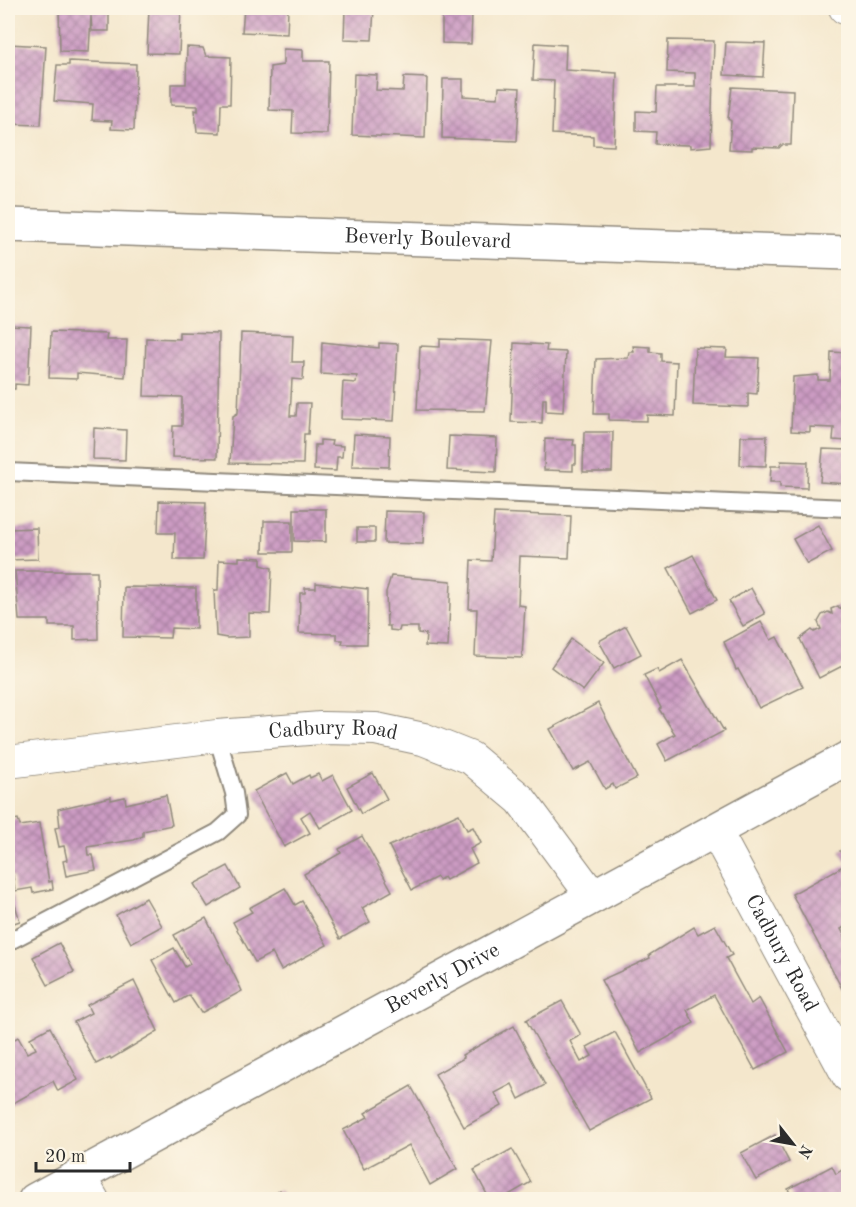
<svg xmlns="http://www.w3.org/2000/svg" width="856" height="1207" viewBox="0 0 856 1207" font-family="'Old Standard TT',serif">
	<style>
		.building { fill: url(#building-cross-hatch) }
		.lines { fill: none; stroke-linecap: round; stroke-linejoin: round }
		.lane-casing { stroke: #90897c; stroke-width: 20 }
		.street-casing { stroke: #90897c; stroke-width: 34 }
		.secondary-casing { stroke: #90897c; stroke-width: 36 }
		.lane { stroke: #fff; stroke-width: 16 }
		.street { stroke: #fff; stroke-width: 32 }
		.secondary { stroke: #fff; stroke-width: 33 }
		.labels { text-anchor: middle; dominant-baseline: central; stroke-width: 6; stroke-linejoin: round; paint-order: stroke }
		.street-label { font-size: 21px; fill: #2b2b2b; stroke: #fcf5e5 }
	</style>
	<defs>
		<pattern id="building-cross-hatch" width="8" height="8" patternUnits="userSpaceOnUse" patternTransform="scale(1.5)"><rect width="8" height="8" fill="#cc9bc3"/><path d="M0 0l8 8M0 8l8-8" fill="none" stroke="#a67f9f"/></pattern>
	</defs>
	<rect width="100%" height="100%" fill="#fcf5e5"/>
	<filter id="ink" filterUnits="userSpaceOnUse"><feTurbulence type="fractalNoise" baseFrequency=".0167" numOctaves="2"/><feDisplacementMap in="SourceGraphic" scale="12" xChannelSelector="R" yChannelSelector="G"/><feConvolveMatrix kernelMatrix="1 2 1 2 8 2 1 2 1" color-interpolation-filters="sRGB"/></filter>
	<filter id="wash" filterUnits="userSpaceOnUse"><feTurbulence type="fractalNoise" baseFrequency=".008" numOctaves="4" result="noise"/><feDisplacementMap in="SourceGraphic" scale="24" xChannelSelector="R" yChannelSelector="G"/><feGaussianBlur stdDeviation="1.35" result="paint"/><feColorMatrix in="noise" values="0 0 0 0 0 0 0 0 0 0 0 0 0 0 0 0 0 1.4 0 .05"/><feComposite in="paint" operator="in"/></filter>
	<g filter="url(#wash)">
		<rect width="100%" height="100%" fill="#f4e7cc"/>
		<g id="blocks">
			<g class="building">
				<polygon points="59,8 109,8 109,31 92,31 91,16 89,52 60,51"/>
				<polygon points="149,8 181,8 179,54 147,53"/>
				<polygon points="244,8 288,9 287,34 242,32"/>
				<polygon points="345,9 374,9 372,40 344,39"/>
				<polygon points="442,12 472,12 471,44 442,43"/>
				<polygon points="668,40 714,41 711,146 690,148 690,145 655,144 656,132 636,131 636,111 656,112 657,87 695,87 695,73 667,72"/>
				<polygon points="726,42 765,43 763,77 724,75"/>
				<polygon points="535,43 566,45 565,70 617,73 614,146 593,145 593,136 552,134 554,81 533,80"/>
				<polygon points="8,44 46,46 41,125 8,124"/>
				<polygon points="187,47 203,48 206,56 231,57 230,104 221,104 220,133 197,132 195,110 198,111 198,106 171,105 171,84 186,84"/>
				<polygon points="283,49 303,50 303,61 329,61 327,134 292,133 293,111 269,110 270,67 283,65"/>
				<polygon points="69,61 136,64 134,130 111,129 112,121 92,120 93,104 54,101 57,65 69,65"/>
				<polygon points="354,74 377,75 376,90 403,91 404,77 427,78 425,138 352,135"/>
				<polygon points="443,79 463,79 463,96 498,98 499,87 520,88 517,141 442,138"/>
				<polygon points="732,87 793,90 791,145 782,145 779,148 752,147 752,150 729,149 731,121 728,119"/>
				<polygon points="8,325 31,326 28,385 15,384 15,389 8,389"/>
				<polygon points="51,332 107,334 106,340 127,340 125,377 77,373 77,379 49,378"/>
				<polygon points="179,332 219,333 217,458 172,457 173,426 182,426 182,397 144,396 146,338 179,339"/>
				<polygon points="241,333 293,335 292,362 304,362 303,380 292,379 290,416 296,416 297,403 310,403 308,434 304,434 303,464 230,463 233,416 238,413"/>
				<polygon points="440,339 492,341 485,411 417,410 420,346 440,347"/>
				<polygon points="322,342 379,348 379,343 398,344 394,421 341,419 343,382 356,383 357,376 321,374"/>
				<polygon points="514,343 547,345 546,351 566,352 563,412 546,411 546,399 543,399 542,423 511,422"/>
				<polygon points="633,346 650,347 650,352 661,353 661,361 677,362 675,416 647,415 647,421 609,420 609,414 594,414 596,359 628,358 629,352 634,352"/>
				<polygon points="695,348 727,349 726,357 759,358 757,394 748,393 748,407 693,405"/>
				<polygon points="831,352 848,353 848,441 833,440 834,428 810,427 810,432 791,431 793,377 818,375 818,380 830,380"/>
				<polygon points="94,428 126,430 125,460 93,459"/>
				<polygon points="584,432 613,432 612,472 583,472"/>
				<polygon points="354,434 390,436 389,467 352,466"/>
				<polygon points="449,436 497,438 496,472 447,470"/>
				<polygon points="741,436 767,436 766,466 740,465"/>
				<polygon points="545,439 574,440 573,445 576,445 576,464 573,464 573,471 544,470"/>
				<polygon points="320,440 332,441 331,445 343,446 342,457 337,457 336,471 314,470 315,445 320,445"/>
				<polygon points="823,449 848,450 848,484 820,482"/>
				<polygon points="781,461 808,462 807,488 780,487 780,482 770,482 771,466 780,466"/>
				<polygon points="159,501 206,502 203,560 174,560 175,533 158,533"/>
				<polygon points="294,509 326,509 326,542 294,541"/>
				<polygon points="385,511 424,512 423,544 384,543"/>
				<polygon points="494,513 571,516 569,558 520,556 518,605 525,606 522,658 475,656 477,609 469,609 471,560 491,561"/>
				<polygon points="264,521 292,521 292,552 263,552"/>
				<polygon points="818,525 832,551 807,564 793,539"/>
				<polygon points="37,528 38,559 8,560 8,529"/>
				<rect x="357" y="528" width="18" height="14"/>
				<polygon points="693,555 717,600 692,613 668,568"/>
				<polygon points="239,557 261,558 261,565 272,568 270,614 249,613 249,637 227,638 216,636 214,590 218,590 219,560 239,561"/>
				<polygon points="15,571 97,571 98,639 74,640 74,626 49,626 49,620 19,620"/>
				<polygon points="391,576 451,581 448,647 425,646 426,634 418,633 418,627 400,627 399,631 390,630 390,626 387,626 386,592"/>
				<polygon points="316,583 368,589 367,644 342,644 343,640 337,640 337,634 299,633 300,593 305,593 305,588 316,588"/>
				<polygon points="124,587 196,588 196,629 171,628 170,638 123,637"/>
				<polygon points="751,588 765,614 743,626 729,601"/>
				<polygon points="848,604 848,663 819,678 800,639 812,630 814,632 821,629 818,622 822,615 828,612 832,614 831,609 838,606 840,609"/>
				<polygon points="761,622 771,640 777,637 803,687 759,708 738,669 736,670 724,642"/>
				<polygon points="626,626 641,654 614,668 599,641"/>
				<polygon points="571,639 604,663 583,691 551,667"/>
				<polygon points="682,660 724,731 667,761 658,744 675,734 659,709 661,708 644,675 657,669 659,673"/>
				<polygon points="598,703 637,778 615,789 613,784 605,789 590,762 573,771 550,729"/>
				<polygon points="287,773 293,784 309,775 310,778 318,774 322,781 333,775 352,810 320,828 310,811 301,817 310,833 284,847 254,791"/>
				<polygon points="373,773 387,799 361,814 347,787"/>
				<polygon points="166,795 172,825 143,831 143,836 134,840 87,847 88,855 93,855 96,870 66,876 63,861 67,860 64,846 59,847 55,828 60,827 58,809 111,797 111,800 125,797 126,804"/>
				<polygon points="459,814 467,830 473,827 481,843 470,849 477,863 446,880 444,877 439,880 437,877 412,890 389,846"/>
				<polygon points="18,819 20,826 39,823 49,882 52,881 53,889 33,893 32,888 15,891 13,876 8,877 8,821"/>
				<polygon points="362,836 392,891 362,908 370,922 340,939 304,874 341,853 339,849"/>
				<polygon points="848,846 848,925 841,929 848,942 848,1000 792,894 847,864 840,851"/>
				<polygon points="228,866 240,888 208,907 194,884"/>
				<polygon points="285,888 295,905 302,901 327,945 281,970 272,953 255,962 233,922 252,912 249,908"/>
				<polygon points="11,892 20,921 8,925 8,893"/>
				<polygon points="146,898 162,926 131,943 116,915"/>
				<polygon points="206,918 242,991 201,1013 189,995 176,1003 152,960 174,948 185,967 190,964 174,935"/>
				<polygon points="715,925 732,955 726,958 751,1004 759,998 788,1052 755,1070 714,995 687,1010 694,1023 640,1053 601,980 650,958 649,955 694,927 698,934"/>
				<polygon points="59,943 74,972 48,985 33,957"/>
				<polygon points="134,981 158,1031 111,1059 110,1057 96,1064 74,1022 91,1013 87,1005"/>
				<polygon points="562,1001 581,1035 570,1041 581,1062 592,1056 587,1047 615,1032 651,1098 589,1131 526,1020"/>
				<polygon points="514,1026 545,1085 519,1099 512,1084 495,1093 502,1106 464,1127 435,1074 464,1058 462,1055"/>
				<polygon points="50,1027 78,1080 58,1091 53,1081 8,1106 8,1043 18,1037 27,1053 36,1049 30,1038"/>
				<polygon points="411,1086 457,1169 430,1185 409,1145 364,1169 343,1130 368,1117 365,1113"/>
				<polygon points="775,1135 789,1162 756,1180 741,1153"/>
				<polygon points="512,1149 531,1182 500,1200 490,1200 474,1170"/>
				<polygon points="832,1166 836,1174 842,1170 848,1182 848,1200 787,1200 792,1197 788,1189"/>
				<polygon points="280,1190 285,1200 264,1200"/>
			</g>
		</g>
	</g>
	<g filter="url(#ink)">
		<use href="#blocks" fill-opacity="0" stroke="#90897c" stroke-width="1.5"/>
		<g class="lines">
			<defs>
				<g id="lane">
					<polyline points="8,472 848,508"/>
					<polyline points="8,942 218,832 237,815 234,793 217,736"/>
				</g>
				<g id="street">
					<polyline points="845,8 848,9"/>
					<path id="s1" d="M8,762L217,736L321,728L376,729L423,739L471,758L521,800L593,897"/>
					<path id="s2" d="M715,830L848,1076"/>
					<polyline points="79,1176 93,1200"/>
				</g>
				<g id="secondary">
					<path id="s3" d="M8,225L848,253"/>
					<path id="s4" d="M35,1200L848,758"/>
				</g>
			</defs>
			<use href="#lane" class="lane-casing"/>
			<use href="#street" class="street-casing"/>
			<use href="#secondary" class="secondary-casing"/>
			<use href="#lane" class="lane"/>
			<use href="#street" class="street"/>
			<use href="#secondary" class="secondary"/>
		</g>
	</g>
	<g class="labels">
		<g class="street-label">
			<text stroke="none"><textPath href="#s3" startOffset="420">Beverly Boulevard</textPath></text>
			<text stroke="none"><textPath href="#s1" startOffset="327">Cadbury Road</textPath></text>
			<text stroke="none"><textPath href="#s2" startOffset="140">Cadbury Road</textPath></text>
			<text stroke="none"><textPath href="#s4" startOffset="464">Beverly Drive</textPath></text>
		</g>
	</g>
	<rect width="856" height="1207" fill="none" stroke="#fcf5e5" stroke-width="30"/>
	<g transform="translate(793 1144) rotate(121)" stroke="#fcf5e5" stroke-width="4.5" paint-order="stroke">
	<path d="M0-4.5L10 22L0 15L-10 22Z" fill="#2b2b2b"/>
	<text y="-9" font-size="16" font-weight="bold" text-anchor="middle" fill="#2b2b2b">N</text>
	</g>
	<path d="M36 1162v9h94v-9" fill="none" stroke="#2b2b2b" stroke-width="3"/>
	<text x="45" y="1162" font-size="18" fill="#2b2b2b" stroke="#fcf5e5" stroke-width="4.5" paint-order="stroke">20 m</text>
</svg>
